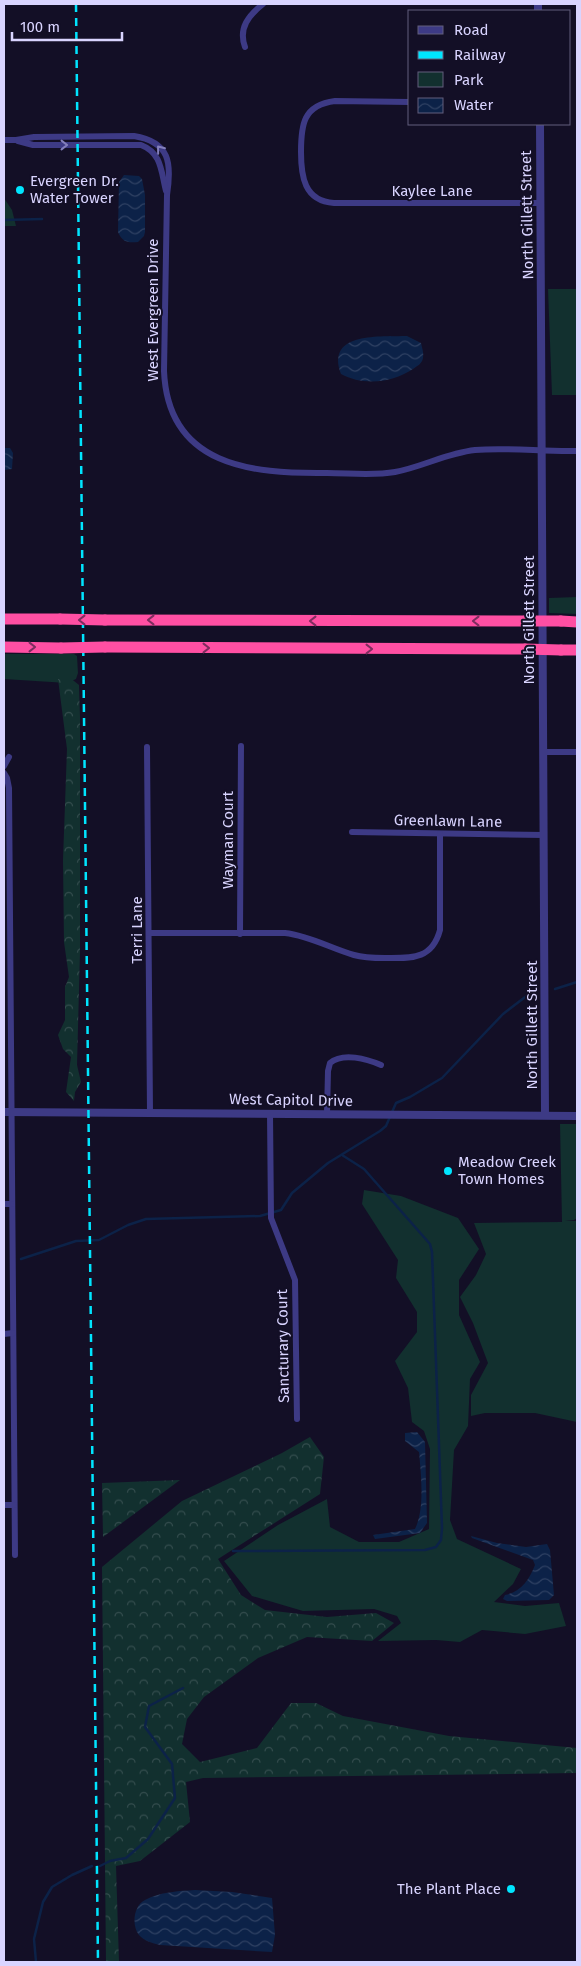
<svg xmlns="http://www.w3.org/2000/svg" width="581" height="1966" viewBox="0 0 581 1966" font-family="'Fira Sans',sans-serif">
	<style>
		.green { fill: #12302f }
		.forest { fill: url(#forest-crowns) }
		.water { fill: url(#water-waves) }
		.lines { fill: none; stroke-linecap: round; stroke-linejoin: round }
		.stream { stroke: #0c2248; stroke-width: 2.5 }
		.minor { stroke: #3d3a85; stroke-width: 6 }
		.tertiary { stroke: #3d3a85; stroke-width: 8 }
		.motorway { stroke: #ff4fa3; stroke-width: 11 }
		.rail { stroke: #00e5ff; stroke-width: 2.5; stroke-dasharray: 8 6; stroke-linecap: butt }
		.motorway-bridge { stroke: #ff4fa3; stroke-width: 11 }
		.oneway { stroke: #837fbc }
		.oneway2 { stroke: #7d2c5e }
		.poi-dot { fill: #00e5ff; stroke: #130f26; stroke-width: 2 }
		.labels { text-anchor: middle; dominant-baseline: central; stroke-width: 4; stroke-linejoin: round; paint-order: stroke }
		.poi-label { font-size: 15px; fill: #d9d4ff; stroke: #130f26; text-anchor: start }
		.street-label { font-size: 15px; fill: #d9d4ff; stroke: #130f26 }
	</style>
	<defs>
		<pattern id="forest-crowns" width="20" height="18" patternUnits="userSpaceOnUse" patternTransform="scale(1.25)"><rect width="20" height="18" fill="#12302f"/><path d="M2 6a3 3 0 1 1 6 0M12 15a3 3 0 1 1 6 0" fill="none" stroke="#344d4e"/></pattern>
		<pattern id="water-waves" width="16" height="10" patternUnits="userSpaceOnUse" patternTransform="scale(1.25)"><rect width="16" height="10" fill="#0c2248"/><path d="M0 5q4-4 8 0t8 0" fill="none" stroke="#2f4163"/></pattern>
	</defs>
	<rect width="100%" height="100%" fill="#130f26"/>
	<g class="green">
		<polygon points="4,198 12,210 16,226 4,226"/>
		<polygon points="548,289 577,289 577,395 552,395"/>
		<polygon points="577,597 577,614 549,613 549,598"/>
		<polygon points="4,654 74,654 77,656 78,673 76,679 67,683 4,679"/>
		<polygon points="560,1124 577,1124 577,1218 574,1220 565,1221 577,1221 577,1422 535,1413 485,1413 471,1416 471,1395 488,1363 473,1323 460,1297 476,1275 486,1254 474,1223 562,1222"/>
		<polygon points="364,1190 401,1196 458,1218 479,1249 459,1280 459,1315 480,1362 470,1379 468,1426 454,1450 450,1520 457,1539 521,1569 513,1584 494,1602 525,1606 559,1603 566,1626 525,1634 482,1630 460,1642 436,1640 378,1641 401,1623 397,1616 374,1609 303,1611 252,1596 224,1561 278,1525 327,1499 330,1527 359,1542 399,1542 429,1529 430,1449 424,1431 412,1422 408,1388 395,1361 417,1332 417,1312 396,1278 398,1260 362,1204"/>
	</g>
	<g class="forest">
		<polygon points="69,677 79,685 80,718 80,952 77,1065 81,1082 75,1092 74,1101 66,1092 71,1057 63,1049 58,1035 65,1020 65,987 69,977 64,942 63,860 67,749 58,679"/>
		<polygon points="310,1437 324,1457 320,1494 218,1559 241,1595 265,1610 327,1617 376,1613 394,1623 372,1641 307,1637 258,1658 204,1697 187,1719 182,1744 200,1762 257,1748 291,1703 316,1703 343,1716 449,1736 577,1748 577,1773 203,1778 186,1782 190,1822 140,1861 116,1866 119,1962 106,1962 102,1567 182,1501 282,1453"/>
		<polygon points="180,1480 103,1537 102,1483"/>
	</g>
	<g class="water">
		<path d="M124,175L139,176L142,179L145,195V232L144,236L138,242C128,243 122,242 118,232L119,182Z"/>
		<path d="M407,336L421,343C422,348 424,353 423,358C422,364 417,366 413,369C392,383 363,386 341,374C325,331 382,337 407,336Z"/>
		<polygon points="4,448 10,448 13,453 12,469 4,470"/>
		<path d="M417,1432L425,1442L427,1523L420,1533L375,1539L373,1535L415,1529C425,1509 421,1474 419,1452L405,1441V1433Z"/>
		<path d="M471,1536L497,1543L526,1547L547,1544L550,1550L554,1595L549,1600L507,1601L503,1599L505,1595C521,1592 529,1580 535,1565L533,1560L472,1538Z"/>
		<path d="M195,1890L232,1892L272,1898L275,1935L272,1952L160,1945C152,1943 144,1941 139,1935C131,1925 134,1905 145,1900C160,1892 178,1891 195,1890Z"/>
	</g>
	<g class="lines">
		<g class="stream">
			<polyline points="4,220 42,219"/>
			<polyline points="555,989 577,982"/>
			<polyline points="21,1259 76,1241 99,1240 128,1225 146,1219 260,1216 281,1210 292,1193 328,1163 380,1131 386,1126 396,1103 410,1097 442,1078 503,1014 533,991"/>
			<polyline points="233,1551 425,1550 436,1547 441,1540 442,1528 432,1252 430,1244 364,1169 342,1155"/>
			<polyline points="100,1866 110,1861 126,1858 148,1839 175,1798 172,1764 145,1727 149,1706 183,1688"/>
			<polyline points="36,1962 34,1939 43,1902 52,1887 72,1875 92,1866"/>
		</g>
		<g class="minor">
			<path d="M245,47C238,28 249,15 263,4"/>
			<path d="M410,102L335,101C303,105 301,125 301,152C301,176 304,201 334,203H541"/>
			<path d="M4,140H16L34,137L134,136C170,142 172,163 167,195L164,371C168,466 251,474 327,473C349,473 373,476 395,472C422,467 447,453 475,450C509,447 543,452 577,451"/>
			<path d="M18,141L33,145H141C162,153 161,172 166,191"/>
			<polyline points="147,747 150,1112"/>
			<polyline points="543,752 577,752"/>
			<polyline points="4,766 9,757"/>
			<polyline points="4,773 7,778 9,788 15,1555"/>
			<polyline points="352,832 544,835"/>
			<path d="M149,933H285C310,936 330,948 354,955C364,958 375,958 385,958C411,958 432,960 440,930V834"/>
			<polyline points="240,934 241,746"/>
			<polyline points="270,1114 271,1218 295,1280 297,1419"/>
			<path d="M327,1114L328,1071L330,1063C343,1052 367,1059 381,1065"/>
			<polyline points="4,1204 11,1204"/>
			<polyline points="4,1334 13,1333"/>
			<polyline points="4,1505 14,1505"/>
		</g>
		<g class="tertiary">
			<polyline points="538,4 538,11"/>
			<polyline points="540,124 545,1115"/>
			<polyline points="4,1112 577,1116"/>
		</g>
		<g class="motorway">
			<polyline points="4,619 60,619"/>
			<polyline points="105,620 525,621"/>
			<polyline points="561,621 577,622"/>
			<polyline points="4,647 61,648"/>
			<polyline points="105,647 525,649"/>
			<polyline points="561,650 577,650"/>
		</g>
		<polyline class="rail" points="76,4 98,1962"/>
		<g class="motorway-bridge">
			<polyline points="60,619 105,620"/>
			<polyline points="525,621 561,621"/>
			<polyline points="61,648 105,647"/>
			<polyline points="525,649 561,650"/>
		</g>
	</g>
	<defs><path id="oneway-chevron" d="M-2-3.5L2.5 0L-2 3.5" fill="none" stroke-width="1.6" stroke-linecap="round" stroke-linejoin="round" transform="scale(1.25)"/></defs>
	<g class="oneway">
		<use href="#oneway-chevron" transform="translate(64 145)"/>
		<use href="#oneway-chevron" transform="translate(160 149) rotate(-129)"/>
	</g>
	<g class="oneway2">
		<use href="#oneway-chevron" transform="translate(82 620) rotate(-180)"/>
		<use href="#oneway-chevron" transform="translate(151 620) rotate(-180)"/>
		<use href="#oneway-chevron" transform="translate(313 621) rotate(-180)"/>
		<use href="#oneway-chevron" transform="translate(476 621) rotate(-180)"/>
		<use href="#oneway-chevron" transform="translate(32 647)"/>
		<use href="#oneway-chevron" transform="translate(206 648)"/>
		<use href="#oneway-chevron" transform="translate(369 649)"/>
	</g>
	<g class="poi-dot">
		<circle cx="20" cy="190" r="5"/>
		<circle cx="448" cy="1171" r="5"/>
		<circle cx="511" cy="1889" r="5"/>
	</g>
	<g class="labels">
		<g class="poi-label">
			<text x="30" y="181">Evergreen Dr.<tspan x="30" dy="17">Water Tower</tspan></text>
			<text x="458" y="1162">Meadow Creek<tspan x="458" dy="17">Town Homes</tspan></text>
			<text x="501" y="1889" text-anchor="end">The Plant Place</text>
		</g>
		<g class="street-label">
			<text x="432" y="191">Kaylee Lane</text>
			<text transform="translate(527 215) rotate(-91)">North Gillett Street</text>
			<text transform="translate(153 310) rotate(-90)">West Evergreen Drive</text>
			<text transform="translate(529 620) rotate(-90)">North Gillett Street</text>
			<text transform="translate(448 821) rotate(1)">Greenlawn Lane</text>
			<text transform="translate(228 840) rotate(-90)">Wayman Court</text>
			<text transform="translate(137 930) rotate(-90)">Terri Lane</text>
			<text transform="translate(532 1025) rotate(-90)">North Gillett Street</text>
			<text transform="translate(291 1100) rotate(1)">West Capitol Drive</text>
			<text transform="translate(283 1346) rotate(-91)">Sancturary Court</text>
		</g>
	</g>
	<rect width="581" height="1966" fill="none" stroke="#d9d4ff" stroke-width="10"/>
	<rect x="408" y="10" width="162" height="115" fill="#130f26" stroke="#625e7d"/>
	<rect x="418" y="26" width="25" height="8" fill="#3d3a85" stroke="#625e7d"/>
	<text x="454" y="35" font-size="15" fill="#d9d4ff">Road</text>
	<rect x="418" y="51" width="25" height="8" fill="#00e5ff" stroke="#625e7d"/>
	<text x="454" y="60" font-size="15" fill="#d9d4ff">Railway</text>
	<rect x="418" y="72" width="25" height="15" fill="#12302f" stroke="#625e7d"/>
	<text x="454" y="85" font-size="15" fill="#d9d4ff">Park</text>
	<rect x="418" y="98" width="25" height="15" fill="url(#water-waves)" stroke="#625e7d"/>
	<text x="454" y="110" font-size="15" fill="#d9d4ff">Water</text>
	<path d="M12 32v8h110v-8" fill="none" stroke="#d9d4ff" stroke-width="2.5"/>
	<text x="20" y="32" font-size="15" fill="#d9d4ff" stroke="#130f26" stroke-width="4" paint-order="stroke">100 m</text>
</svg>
